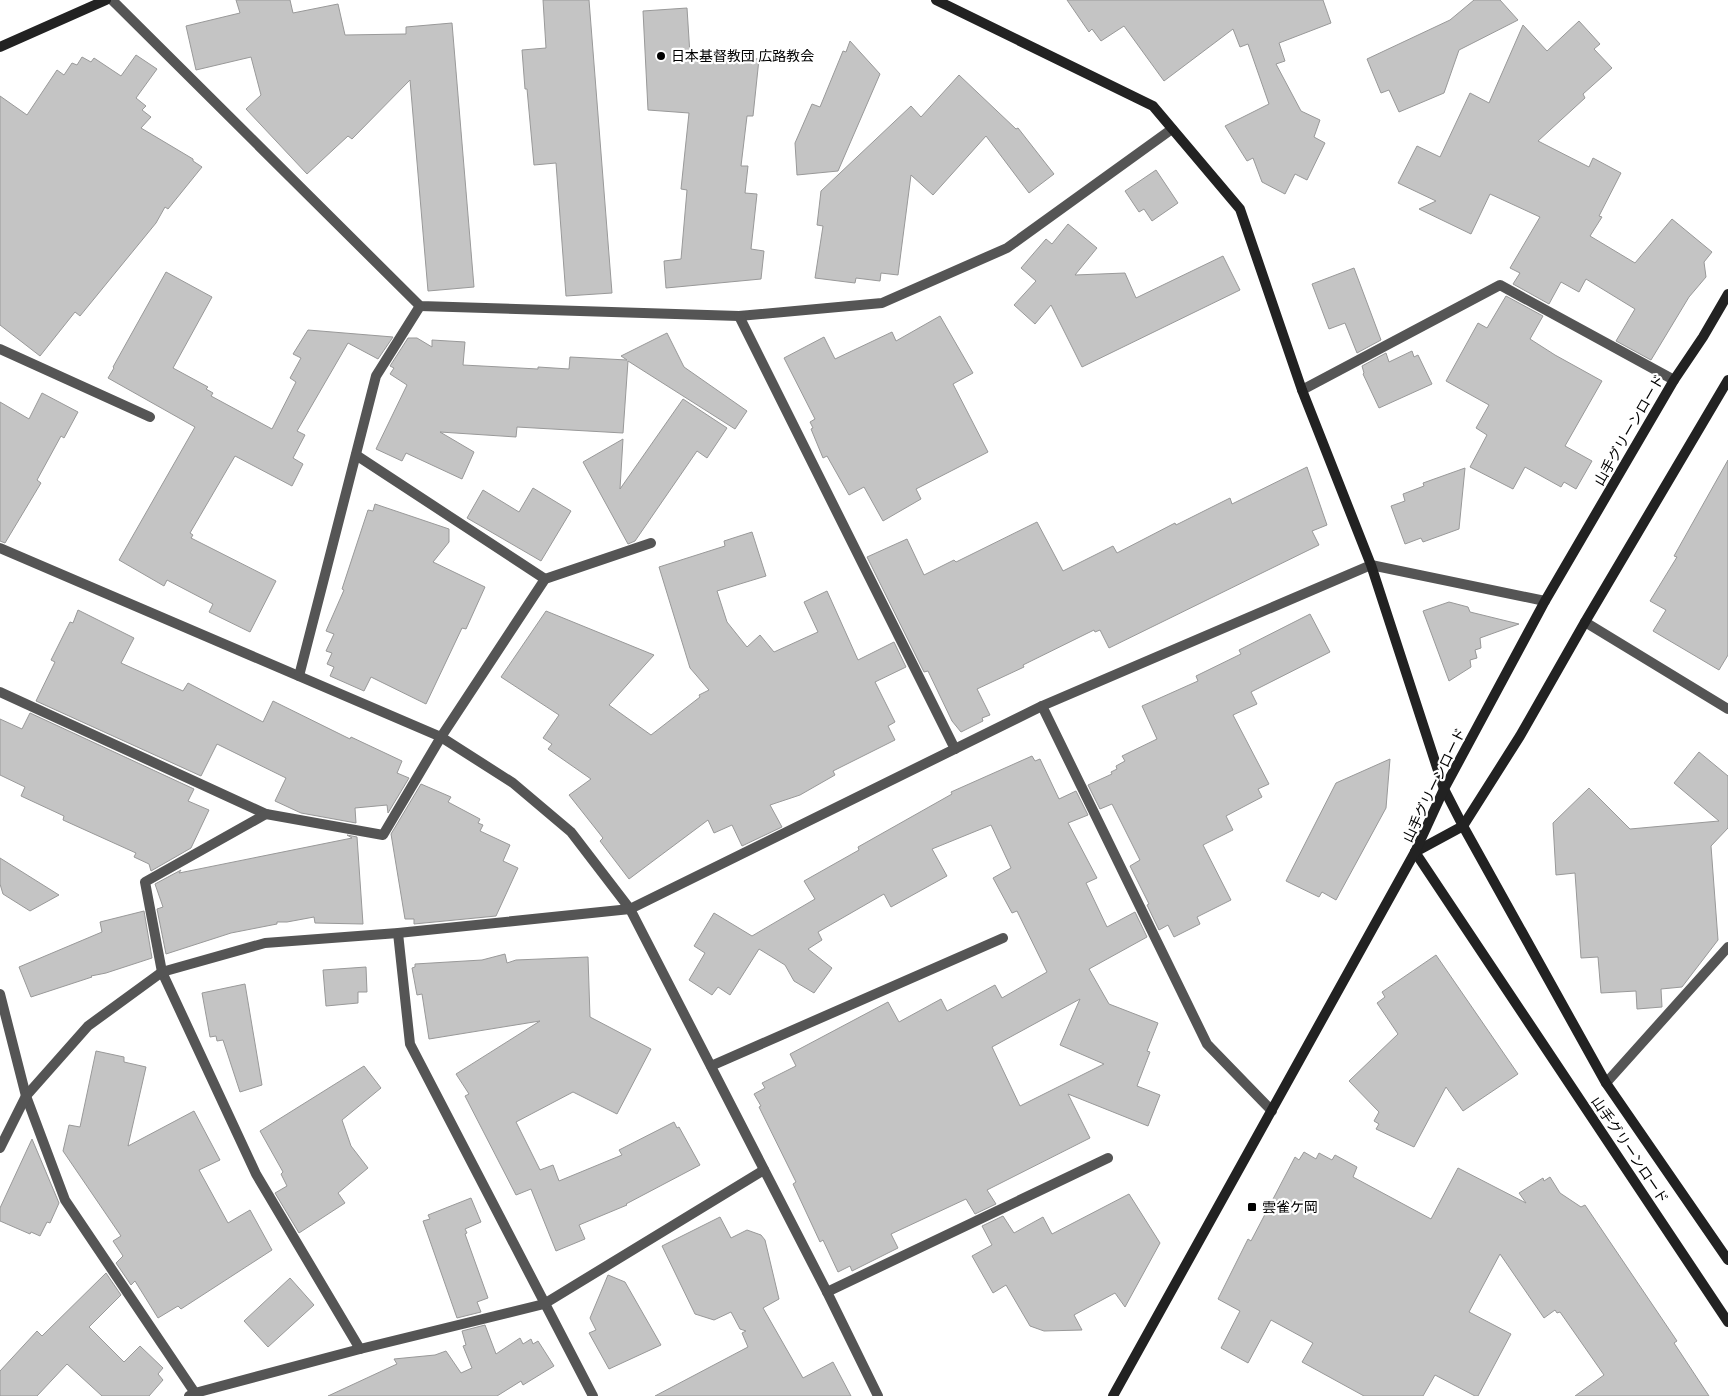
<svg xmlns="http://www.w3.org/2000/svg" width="1728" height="1396" viewBox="0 0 1728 1396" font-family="Cabin,'Noto Sans JP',sans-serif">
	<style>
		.building { fill: #c4c4c4; stroke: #999; fill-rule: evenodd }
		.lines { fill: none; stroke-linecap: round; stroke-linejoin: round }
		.street { stroke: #555; stroke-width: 10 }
		.secondary { stroke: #222; stroke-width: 10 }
		.poi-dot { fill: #000; stroke: #fff; stroke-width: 2 }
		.labels { text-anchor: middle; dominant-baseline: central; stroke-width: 4.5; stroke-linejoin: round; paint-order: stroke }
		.poi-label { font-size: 14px; fill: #000; stroke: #fff; text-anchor: start }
		.street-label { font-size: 14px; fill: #000; stroke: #fff }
	</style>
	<rect width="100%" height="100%" fill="#fff"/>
	<g class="building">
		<polygon points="236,0 290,0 293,13 338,4 345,35 406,34 406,27 452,23 474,287 428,291 410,80 352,139 348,136 307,174 246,109 261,95 251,57 196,70 186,26 240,13"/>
		<polygon points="543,0 589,0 612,293 566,296 556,163 534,165 527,89 525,89 522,50 546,48"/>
		<polygon points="1067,0 1323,0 1331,23 1279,43 1285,61 1276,64 1301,111 1320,120 1314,137 1325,143 1307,180 1295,174 1285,194 1262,182 1253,158 1247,161 1225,126 1269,104 1248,44 1240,47 1233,29 1164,81 1124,26 1101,41 1092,29 1089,32"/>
		<polygon points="1474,0 1500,0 1518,20 1459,50 1444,93 1399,112 1389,90 1381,93 1367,59 1450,20"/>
		<polygon points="687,8 690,55 759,59 753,116 747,116 741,166 748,166 745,193 757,194 751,249 764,251 761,279 666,288 664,261 681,259 687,190 681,189 689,113 648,110 643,11"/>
		<polygon points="1579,21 1600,44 1594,49 1612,68 1583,94 1585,98 1538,141 1589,167 1593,158 1621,173 1599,216 1602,217 1590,236 1635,263 1672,219 1712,252 1704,262 1706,277 1689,297 1651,360 1616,341 1635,309 1586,279 1579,292 1561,282 1549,304 1513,284 1520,273 1510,268 1540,217 1490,194 1471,234 1419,209 1436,201 1398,183 1417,146 1440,157 1470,93 1489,103 1523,25 1547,51"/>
		<polygon points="850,41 880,74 838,171 797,175 795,143 812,104 820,107 843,51 846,52"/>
		<polygon points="136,55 157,69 136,98 146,106 142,110 151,117 141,128 193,159 193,161 202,167 168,209 165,207 156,223 80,316 75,312 40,356 0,325 0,96 27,115 57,70 64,75 72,63 77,65 82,57 91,62 94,58 121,76"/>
		<polygon points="959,75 1016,129 1018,128 1054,174 1029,193 986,136 933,195 911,175 898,275 881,273 880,281 856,278 855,283 815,278 823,226 817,225 821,191 911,106 921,117"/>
		<polygon points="1156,170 1178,203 1152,221 1144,209 1139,212 1125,191"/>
		<polygon points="1068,224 1097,248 1075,275 1125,273 1136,298 1223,256 1240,290 1082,367 1051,305 1035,324 1014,305 1036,281 1021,268 1046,239 1052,244"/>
		<polygon points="1354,268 1381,340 1357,353 1345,323 1329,329 1312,284"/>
		<polygon points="166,272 212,297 173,368 208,387 206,389 213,393 211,396 272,429 296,382 290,378 301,358 293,354 308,330 393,337 378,359 348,343 297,431 305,435 293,458 303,464 292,486 235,456 190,533 193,535 191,538 276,581 250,632 209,612 213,604 167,580 164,586 119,560 195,427 108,378 114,368 113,367"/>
		<polygon points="1506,296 1543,316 1530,339 1555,355 1602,381 1565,446 1592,461 1576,489 1564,482 1561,487 1525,467 1513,489 1470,467 1487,435 1476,428 1489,405 1446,381 1478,323 1487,328"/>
		<polygon points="940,316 973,373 953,384 988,452 916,489 921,499 883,521 864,487 849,495 827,456 823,458 811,429 813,428 810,422 815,419 784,358 824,337 835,359 892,332 896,341"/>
		<polygon points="667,333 684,367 747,411 735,429 628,361 623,433 517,427 516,437 440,432 474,452 462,479 406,453 402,461 376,449 407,385 390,374 394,368 390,366 408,338 417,338 432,347 432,340 465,342 463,365 538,369 538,367 569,369 570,357 627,360 621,356"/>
		<polygon points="1412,351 1414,357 1418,355 1432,384 1379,408 1363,374 1364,373 1362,366 1386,353 1389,362"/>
		<polygon points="42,393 78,412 64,438 61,436 37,480 41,483 5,543 0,541 0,402 29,419"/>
		<polygon points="683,399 727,428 707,458 697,451 635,541 628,544 583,462 623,439 620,489"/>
		<polygon points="1728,460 1728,655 1719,670 1653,631 1666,610 1650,601 1677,557 1674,556"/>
		<polygon points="1307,467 1327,525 1312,531 1319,545 1109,648 1100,630 1095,632 1094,630 1023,665 1024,667 977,689 990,715 982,718 983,721 961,732 952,721 928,671 924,672 867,557 907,539 924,575 954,560 956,562 1037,522 1063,571 1113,546 1117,553 1175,523 1176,525 1230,498 1232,504"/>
		<polygon points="1465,468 1459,529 1423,542 1421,538 1405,544 1391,506 1405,501 1403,494 1424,486 1423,483"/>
		<polygon points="533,488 571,511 541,561 467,518 483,490 519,512"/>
		<polygon points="375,504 449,529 449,542 433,562 485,587 466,629 462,628 426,704 371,677 364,691 330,676 334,667 327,664 332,653 326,651 334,634 326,631 344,590 342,589 368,510 373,511"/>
		<polygon points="752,532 766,576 717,591 727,622 747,647 760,635 774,652 818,632 804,602 827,591 858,660 894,642 906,667 875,682 895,722 888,726 895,740 833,771 835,775 800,795 770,805 782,827 742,846 732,825 714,833 708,820 629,879 600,841 603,838 569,795 591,779 548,749 552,744 543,738 559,715 501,677 546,611 654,655 609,705 651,735 700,697 699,695 709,690 690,668 659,567 725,546 724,541"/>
		<polygon points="1449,602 1468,607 1470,612 1519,624 1480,638 1481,648 1475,650 1477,658 1470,660 1471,667 1449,681 1423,611"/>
		<polygon points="78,610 134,638 121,663 183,691 188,683 263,722 273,701 350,739 351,737 402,761 397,773 409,778 388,813 387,805 355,808 356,823 301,813 275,801 286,778 217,744 201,776 36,701 55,662 51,660 70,622 73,623"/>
		<polygon points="1310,614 1330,652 1251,692 1257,704 1233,715 1269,784 1258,789 1262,797 1226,816 1233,830 1203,845 1231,900 1197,917 1200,924 1174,937 1168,925 1159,930 1147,905 1149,904 1130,866 1140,860 1112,804 1100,809 1088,785 1112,774 1111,772 1117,769 1116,766 1125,761 1122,756 1157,739 1142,706 1198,681 1196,676 1241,654 1239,650"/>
		<polygon points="30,713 194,789 188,801 209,810 191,848 151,871 149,864 134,857 136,853 63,820 64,816 21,796 25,787 0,775 0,719 22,729"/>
		<polygon points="1699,752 1728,776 1728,828 1711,846 1718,940 1682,987 1661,989 1662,1007 1637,1009 1636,991 1601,993 1598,957 1581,958 1575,873 1556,875 1553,823 1589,788 1630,829 1719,821 1674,783"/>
		<path d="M1032,756L1035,761L1040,759L1059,799L1076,791L1088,815L1068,823L1097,878L1086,883L1107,927L1135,912L1147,937L1089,969L1109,1004L1158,1023L1147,1051L1150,1052L1137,1086L1160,1095L1148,1126L1068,1094L1090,1138L987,1190L996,1204L975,1214L966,1199L891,1234L898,1248L852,1271L850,1266L838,1272L823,1240L820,1242L793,1184L796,1182L759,1107L761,1106L754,1094L765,1088L762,1083L796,1066L790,1054L888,1002L899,1022L941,999L947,1011L995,985L1002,998L1047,972L1017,911L1012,913L993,878L1011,868L991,825L932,849L947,876L891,907L884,894L818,932L822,940L808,949L832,968L814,993L794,981L785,965L759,949L730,995L718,987L712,995L689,980L705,953L694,946L714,913L752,936L815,899L804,881L859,850L858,847L952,794L951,792ZM1080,999L1060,1045L1104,1064L1020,1106L992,1047Z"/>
		<polygon points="1390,759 1386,808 1336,900 1322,892 1319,897 1286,881 1336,783"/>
		<polygon points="421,784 451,797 448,802 480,819 478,823 483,825 480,831 510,845 503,861 518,868 496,916 414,924 414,919 405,919 391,834"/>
		<polygon points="347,835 357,837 363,924 315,923 314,917 287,922 277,922 277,924 231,933 166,954 157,909 163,907 155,884 181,870 179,873 352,838"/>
		<polygon points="0,858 59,895 30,911 3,894 0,884"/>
		<polygon points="144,911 152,958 106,973 91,976 92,977 31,997 19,967 102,932 100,922"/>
		<polygon points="505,954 507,963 516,960 588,957 590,1017 651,1049 617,1114 573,1092 516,1122 540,1170 553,1165 559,1181 622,1155 619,1150 674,1122 677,1128 679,1127 700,1165 626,1204 627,1205 579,1225 585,1239 556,1251 531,1189 516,1195 465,1096 469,1094 456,1074 540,1021 429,1039 422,994 417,995 412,968 415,967 415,964 482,960"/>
		<polygon points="1436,955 1518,1074 1463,1111 1446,1087 1414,1147 1376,1129 1379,1124 1374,1121 1379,1112 1349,1081 1398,1034 1377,1003 1385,997 1382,992"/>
		<polygon points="366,967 367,992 358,992 358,1003 326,1006 323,970"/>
		<polygon points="245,984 262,1085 240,1092 223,1040 217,1041 216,1036 210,1037 202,993"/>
		<polygon points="96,1051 124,1057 124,1062 146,1067 128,1146 194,1111 220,1160 199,1170 228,1223 250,1210 272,1250 181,1309 178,1306 158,1318 135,1281 131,1285 116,1263 123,1256 113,1241 121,1236 63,1151 69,1125 80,1127"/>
		<polygon points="364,1066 381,1088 342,1120 351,1146 368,1168 338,1193 345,1203 299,1233 275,1193 287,1186 281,1174 283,1172 260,1131"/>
		<polygon points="32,1139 59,1203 50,1223 47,1222 40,1236 31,1232 30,1234 0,1221 0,1208"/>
		<polygon points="1304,1152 1316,1159 1319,1153 1332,1160 1335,1155 1357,1167 1353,1177 1431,1219 1458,1168 1526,1203 1519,1193 1543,1178 1544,1181 1550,1177 1560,1193 1581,1207 1585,1205 1677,1341 1674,1343 1709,1396 1575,1396 1604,1375 1560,1312 1557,1313 1555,1310 1544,1318 1500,1254 1469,1312 1511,1334 1478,1396 1475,1396 1435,1375 1423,1396 1364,1396 1302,1362 1313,1343 1271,1320 1248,1363 1221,1348 1240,1311 1218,1299 1248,1239 1251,1241 1295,1157 1299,1160"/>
		<polygon points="1129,1194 1160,1243 1125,1307 1115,1293 1074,1315 1082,1330 1044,1331 1030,1326 1006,1285 993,1293 972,1256 992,1245 982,1226 1003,1216 1014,1233 1043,1217 1052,1234"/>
		<polygon points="471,1198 481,1222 465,1229 467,1233 465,1234 488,1298 477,1302 481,1312 457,1318 423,1221 430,1219 428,1215"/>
		<polygon points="720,1217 731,1238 747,1230 761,1235 765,1240 779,1299 763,1308 803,1378 833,1362 851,1396 655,1396 748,1347 742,1333 746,1331 740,1329 731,1312 714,1320 695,1314 662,1246"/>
		<polygon points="106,1273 121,1295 89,1327 124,1362 140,1346 163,1368 158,1374 163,1380 149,1396 102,1396 67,1364 37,1396 0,1396 0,1371 37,1331 42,1336"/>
		<polygon points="608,1275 625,1282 661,1345 609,1369 589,1333 596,1330 590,1318"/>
		<polygon points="290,1278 314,1305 268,1347 244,1321"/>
		<polygon points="485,1325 496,1354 520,1338 523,1344 531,1339 533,1344 538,1341 554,1366 523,1385 521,1381 497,1396 328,1396 397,1364 394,1359 435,1355 446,1351 461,1373 472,1368 463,1346 466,1345 462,1331"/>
	</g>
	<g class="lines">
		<g class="street">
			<polyline points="112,0 420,306 739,316 882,303 1007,248 1172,129"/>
			<polyline points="739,316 955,749"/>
			<polyline points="0,349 150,417"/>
			<polyline points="1302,390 1500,285 1674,380"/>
			<polyline points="356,455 545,579"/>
			<polyline points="0,548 441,737 513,783 571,832 630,909 827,1292 878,1396"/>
			<polyline points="1585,622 1728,709"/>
			<polyline points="299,676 376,376 420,306"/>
			<polyline points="0,692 266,814 383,835 441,737 545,579 651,543"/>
			<polyline points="1042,706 1207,1044 1272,1111"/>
			<polyline points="266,814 145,882 162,972 256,1174 360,1349"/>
			<polyline points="398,933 410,1044 593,1396"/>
			<polyline points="0,994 26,1096 65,1200 195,1393"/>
			<polyline points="711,1066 1003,938"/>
			<polyline points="1606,1083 1728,947"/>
			<polyline points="0,1148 26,1096 88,1026 162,972 265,943 398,933 630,909 1042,706 1371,565 1545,601"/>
			<polyline points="827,1292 1108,1158"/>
			<polyline points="189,1396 195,1393 360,1349 544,1304 764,1170"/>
		</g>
		<g class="secondary">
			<polyline points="936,0 1153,106 1240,209 1302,390 1371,565 1444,789 1463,826 1606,1083 1728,1260"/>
			<polyline points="0,47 106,0"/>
			<polyline points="1415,852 1463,826 1520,736 1585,622 1728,380"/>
			<polyline points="1415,852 1728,1322"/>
			<polyline points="1113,1396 1415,852 1444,789 1545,601 1674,380 1703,337 1728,294"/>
		</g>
	</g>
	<g class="poi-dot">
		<circle cx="661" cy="56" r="5"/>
		<rect x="1247" y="1202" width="10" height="10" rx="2.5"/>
	</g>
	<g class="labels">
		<g class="poi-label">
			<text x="671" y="56">日本基督教団 広路教会</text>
			<text x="1262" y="1207">雲雀ケ岡</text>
		</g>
		<g class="street-label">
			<text transform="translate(1629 430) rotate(-60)">山手グリーンロード</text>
			<text transform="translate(1434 785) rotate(-64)">山手グリーンロード</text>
			<text transform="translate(1630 1150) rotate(56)">山手グリーンロード</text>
		</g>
	</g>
</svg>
